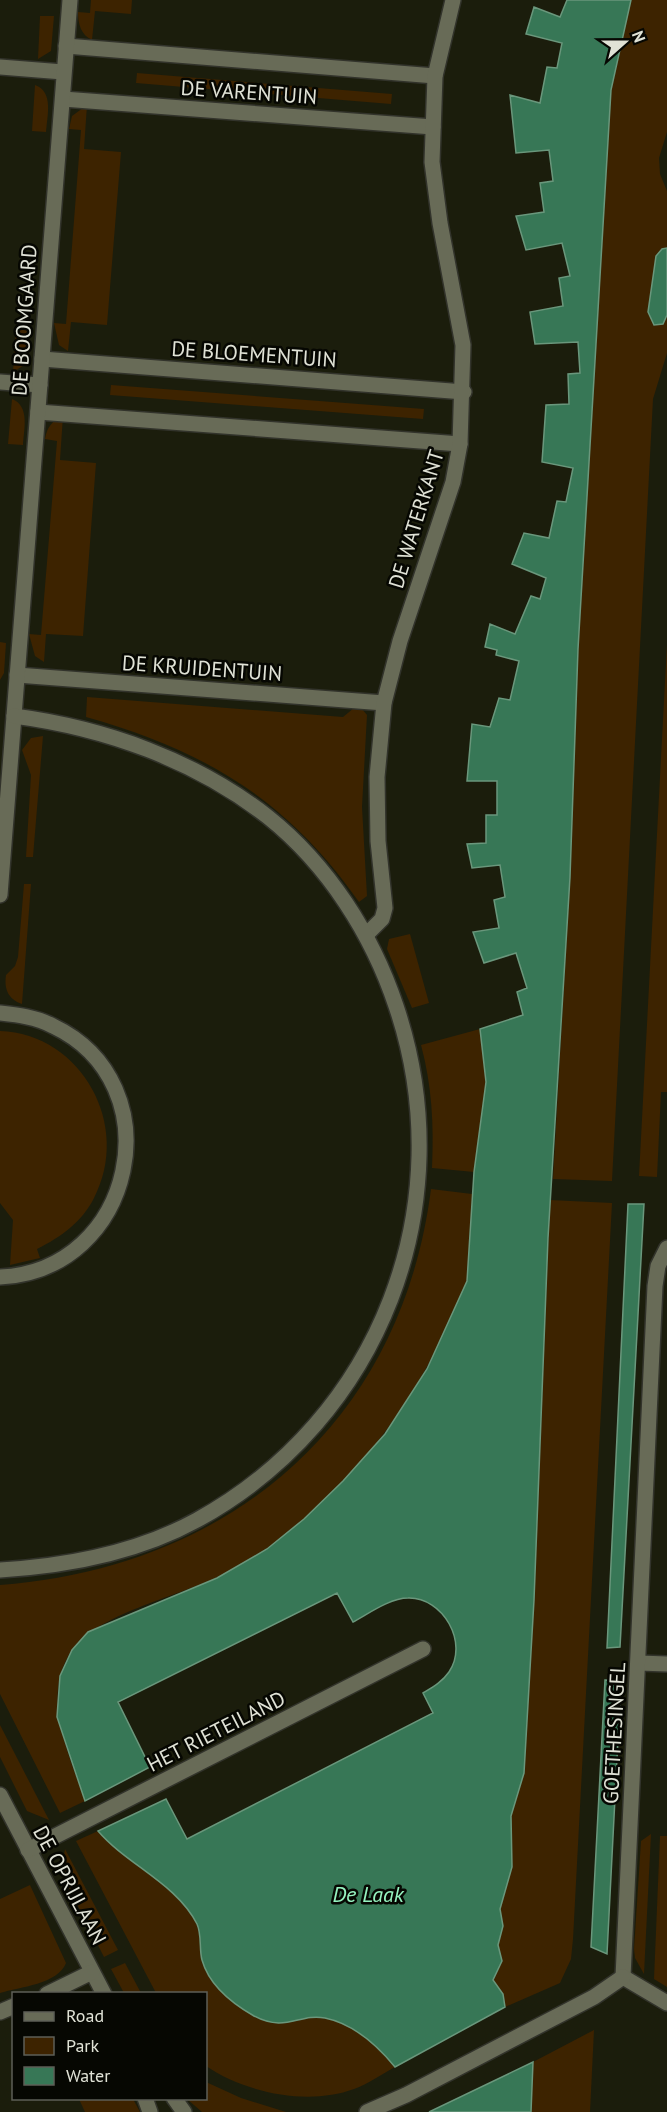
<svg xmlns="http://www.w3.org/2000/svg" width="667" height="2112" viewBox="0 0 667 2112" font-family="'PT Sans',sans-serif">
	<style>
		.green { fill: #3d2300 }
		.water { fill: #377756; stroke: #6a977c; stroke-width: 1.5 }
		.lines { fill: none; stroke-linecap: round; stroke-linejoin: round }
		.street-casing { stroke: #32332b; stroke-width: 18 }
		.street { stroke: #686b57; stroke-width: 15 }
		.labels { text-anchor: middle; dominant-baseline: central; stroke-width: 5; stroke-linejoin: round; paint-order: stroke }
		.street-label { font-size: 21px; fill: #e0e2d6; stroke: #060702 }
		.water-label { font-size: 22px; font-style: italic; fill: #96f3c0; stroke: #060702 }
	</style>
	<rect width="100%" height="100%" fill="#1b1d0c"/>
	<g class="green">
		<path d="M91,0H132L131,14L95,11L92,40C81,35 78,24 78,12L90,13Z"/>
		<polygon points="631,0 667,0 667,132 659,158 660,174 667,191 667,248 662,249 663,324 667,315 667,353 653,399 612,1181 553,1179 570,877 578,649 611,90"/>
		<polygon points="40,16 54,16 51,51 38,59"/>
		<polygon points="137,73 392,94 391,104 136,83"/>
		<path d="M35,85C54,92 47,116 46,132L32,131Z"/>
		<polygon points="87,105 84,149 121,152 107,325 71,322 68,351 59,345 54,323 66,324 81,130 69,129 72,116"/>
		<polygon points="16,328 29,329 26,364 13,372"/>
		<polygon points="111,385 424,409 423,419 110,395"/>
		<path d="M12,399C30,406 24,429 23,445L8,444Z"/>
		<path d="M63,416L60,460L96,463L83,636L46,634L44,662L35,656L29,634L41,635L57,441L45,439C47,427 52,421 63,416Z"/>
		<polygon points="0,642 6,643 4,673 0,680"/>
		<polygon points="667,644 667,1092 661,1092 657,1177 639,1176"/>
		<path d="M87,697L343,717L354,708L362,709L367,715L362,807L367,896L359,902C288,800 204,750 86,717Z"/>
		<polygon points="43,736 33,857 26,857 31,775 22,750 31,738"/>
		<path d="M24,884H31L22,1004C8,999 4,989 6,975L15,966L18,957Z"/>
		<polygon points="410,934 429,1003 412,1008 387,949 389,939"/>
		<path d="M480,1029L486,1082L474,1172L432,1168C434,1125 432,1086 421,1045Z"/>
		<path d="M0,1031C82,1034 132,1126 94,1198C82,1222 61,1237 37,1249L40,1258L10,1265L13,1220L0,1203Z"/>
		<path d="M431,1189L472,1194C472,1222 473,1252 467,1280C463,1298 452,1317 444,1334C398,1430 315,1533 216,1578C177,1596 96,1615 72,1650C40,1697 69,1753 85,1801L60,1813L0,1694V1585C231,1567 401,1423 431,1189Z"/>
		<polygon points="550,1200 612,1203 573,1939 571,1959 560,1983 505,2007 503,1994 493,1981 502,1961 498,1945 503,1926 500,1909 512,1867 511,1816 524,1773 534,1600"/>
		<polygon points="0,1725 49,1820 27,1811 0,1757"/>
		<path d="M98,1831C127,1864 176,1883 197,1924C202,1935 199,1949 202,1960C209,1985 233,2004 254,2016C285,2033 299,2013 325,2018C354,2024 377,2045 395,2067C382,2074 368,2084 354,2089C308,2106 246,2093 206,2066V1994L156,1993L76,1841Z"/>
		<polygon points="651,1834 644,1974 635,1958 634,1949 641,1841"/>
		<polygon points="660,1836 667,1836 667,1987 654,1979"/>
		<polygon points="65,1849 118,1950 104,1957 61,1873"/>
		<path d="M30,1885L66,1963C58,1984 20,1987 0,1993V1899Z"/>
		<polygon points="125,1963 141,1993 124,1993 111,1969"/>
		<polygon points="594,2030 590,2112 531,2112 533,2062"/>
		<polygon points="206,2082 241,2098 286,2112 202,2112 187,2099 206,2098"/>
		<polygon points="79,2099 133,2099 140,2112 85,2112"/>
	</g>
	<g class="water">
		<path d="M567,0H631L611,90L578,649L570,877L548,1238L534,1600L524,1773L511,1816L512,1867L500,1909L503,1926L498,1945L502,1961L493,1980L503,1994L505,2007L395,2067C377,2045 354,2024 325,2018C299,2013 286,2033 254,2016C233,2004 209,1985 202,1960C199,1949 202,1935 197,1924C176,1883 127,1865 98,1831L166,1799L187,1839L433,1713L423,1693C433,1687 442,1682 449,1672C469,1643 443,1597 408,1598C390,1598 368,1614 353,1622L337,1593L118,1702L150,1767L85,1801L57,1717L60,1676L72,1650L88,1632L217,1578L267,1549L304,1519L343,1481L385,1434L427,1369L467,1281L474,1172L486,1082L480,1029L523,1015L517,992L527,988L516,953L484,963L473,932L499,928L494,900L505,897L500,865L472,868L467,844L486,843V815H497V781H467L472,724L490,727L499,698L510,700L519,661L496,655L497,650L485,647L490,624L515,634L531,596L540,599L546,578L512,564L524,533L549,538L557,501L566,502L573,468L542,462L546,405L569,404L568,374L580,373L578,342L535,344L530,312L563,306L559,278L570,276L562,243L526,250L516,216L544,212L540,183L553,181L549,150L516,153L510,95L540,103L547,67L557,68L562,43L526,34L534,7L560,17Z"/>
		<polygon points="667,248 667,315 663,324 654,325 648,312 656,256 662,249"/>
		<polygon points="628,1204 644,1204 620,1647 607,1648"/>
		<polygon points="605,1680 621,1681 607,1954 591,1947"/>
		<polygon points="533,2062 531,2112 429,2112"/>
	</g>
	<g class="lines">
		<defs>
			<g id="street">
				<polyline points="66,46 435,76"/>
				<polyline points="0,67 63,72"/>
				<polyline points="63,99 433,127"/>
				<polyline points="42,359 464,392"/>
				<polyline points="0,382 40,385"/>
				<polyline points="38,412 460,444"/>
				<polyline points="17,675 384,703"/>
				<polyline points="0,895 70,0"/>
				<polyline points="366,935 382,919 385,908 378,841 377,777 384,703 400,641 453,482 460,444 463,345 440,223 432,162 435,76 453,0"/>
				<path d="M0,1013C18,1015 36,1017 53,1026C175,1084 135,1271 0,1277"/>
				<path d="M0,1570C67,1566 137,1553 197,1520C381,1419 463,1204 396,1006C372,934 328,865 268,817C195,760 105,728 14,716"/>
				<polyline points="639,1663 667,1664"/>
				<polyline points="0,1795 104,1994"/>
				<polyline points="28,1850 423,1649"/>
				<polyline points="623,1977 655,1286 658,1266 667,1248"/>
				<polyline points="623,1977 667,2003"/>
				<polyline points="47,1994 92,1972"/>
				<polyline points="0,2012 14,2006"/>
				<polyline points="145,2098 150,2112"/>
				<polyline points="174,2098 184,2112"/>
				<polyline points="367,2112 406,2095 594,1997 623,1977"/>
			</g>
		</defs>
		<use href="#street" class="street-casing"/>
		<use href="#street" class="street"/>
	</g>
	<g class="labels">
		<g class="street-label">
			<text transform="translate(249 92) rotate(4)">DE VARENTUIN</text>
			<text transform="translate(24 320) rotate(-86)">DE BOOMGAARD</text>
			<text transform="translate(254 354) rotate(4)">DE BLOEMENTUIN</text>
			<text transform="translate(416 519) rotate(-73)">DE WATERKANT</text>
			<text transform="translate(202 668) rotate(4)">DE KRUIDENTUIN</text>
			<text transform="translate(216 1731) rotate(-27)">HET RIETEILAND</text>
			<text transform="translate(614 1733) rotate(-87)">GOETHESINGEL</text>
			<text transform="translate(70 1885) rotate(62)">DE OPRIJLAAN</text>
		</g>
		<g class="water-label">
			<text x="368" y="1894">De Laak</text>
		</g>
	</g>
	<rect x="12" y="1992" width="195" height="108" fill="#060702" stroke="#5d5f57" stroke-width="1.5"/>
	<rect x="24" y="2012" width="30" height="9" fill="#686b57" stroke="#5d5f57" stroke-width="1.5"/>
	<text x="66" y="2022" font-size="18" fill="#e0e2d6">Road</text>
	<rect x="24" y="2037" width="30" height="18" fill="#3d2300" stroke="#5d5f57" stroke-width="1.5"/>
	<text x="66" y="2052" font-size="18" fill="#e0e2d6">Park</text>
	<rect x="24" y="2067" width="30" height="18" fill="#377756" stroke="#5d5f57" stroke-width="1.5"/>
	<text x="66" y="2082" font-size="18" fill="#e0e2d6">Water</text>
	<g transform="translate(625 42) rotate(69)" stroke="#060702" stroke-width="4.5" paint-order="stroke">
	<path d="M0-4.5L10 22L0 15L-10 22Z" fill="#e0e2d6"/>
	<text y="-9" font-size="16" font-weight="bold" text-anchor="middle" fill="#e0e2d6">N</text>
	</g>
</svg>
